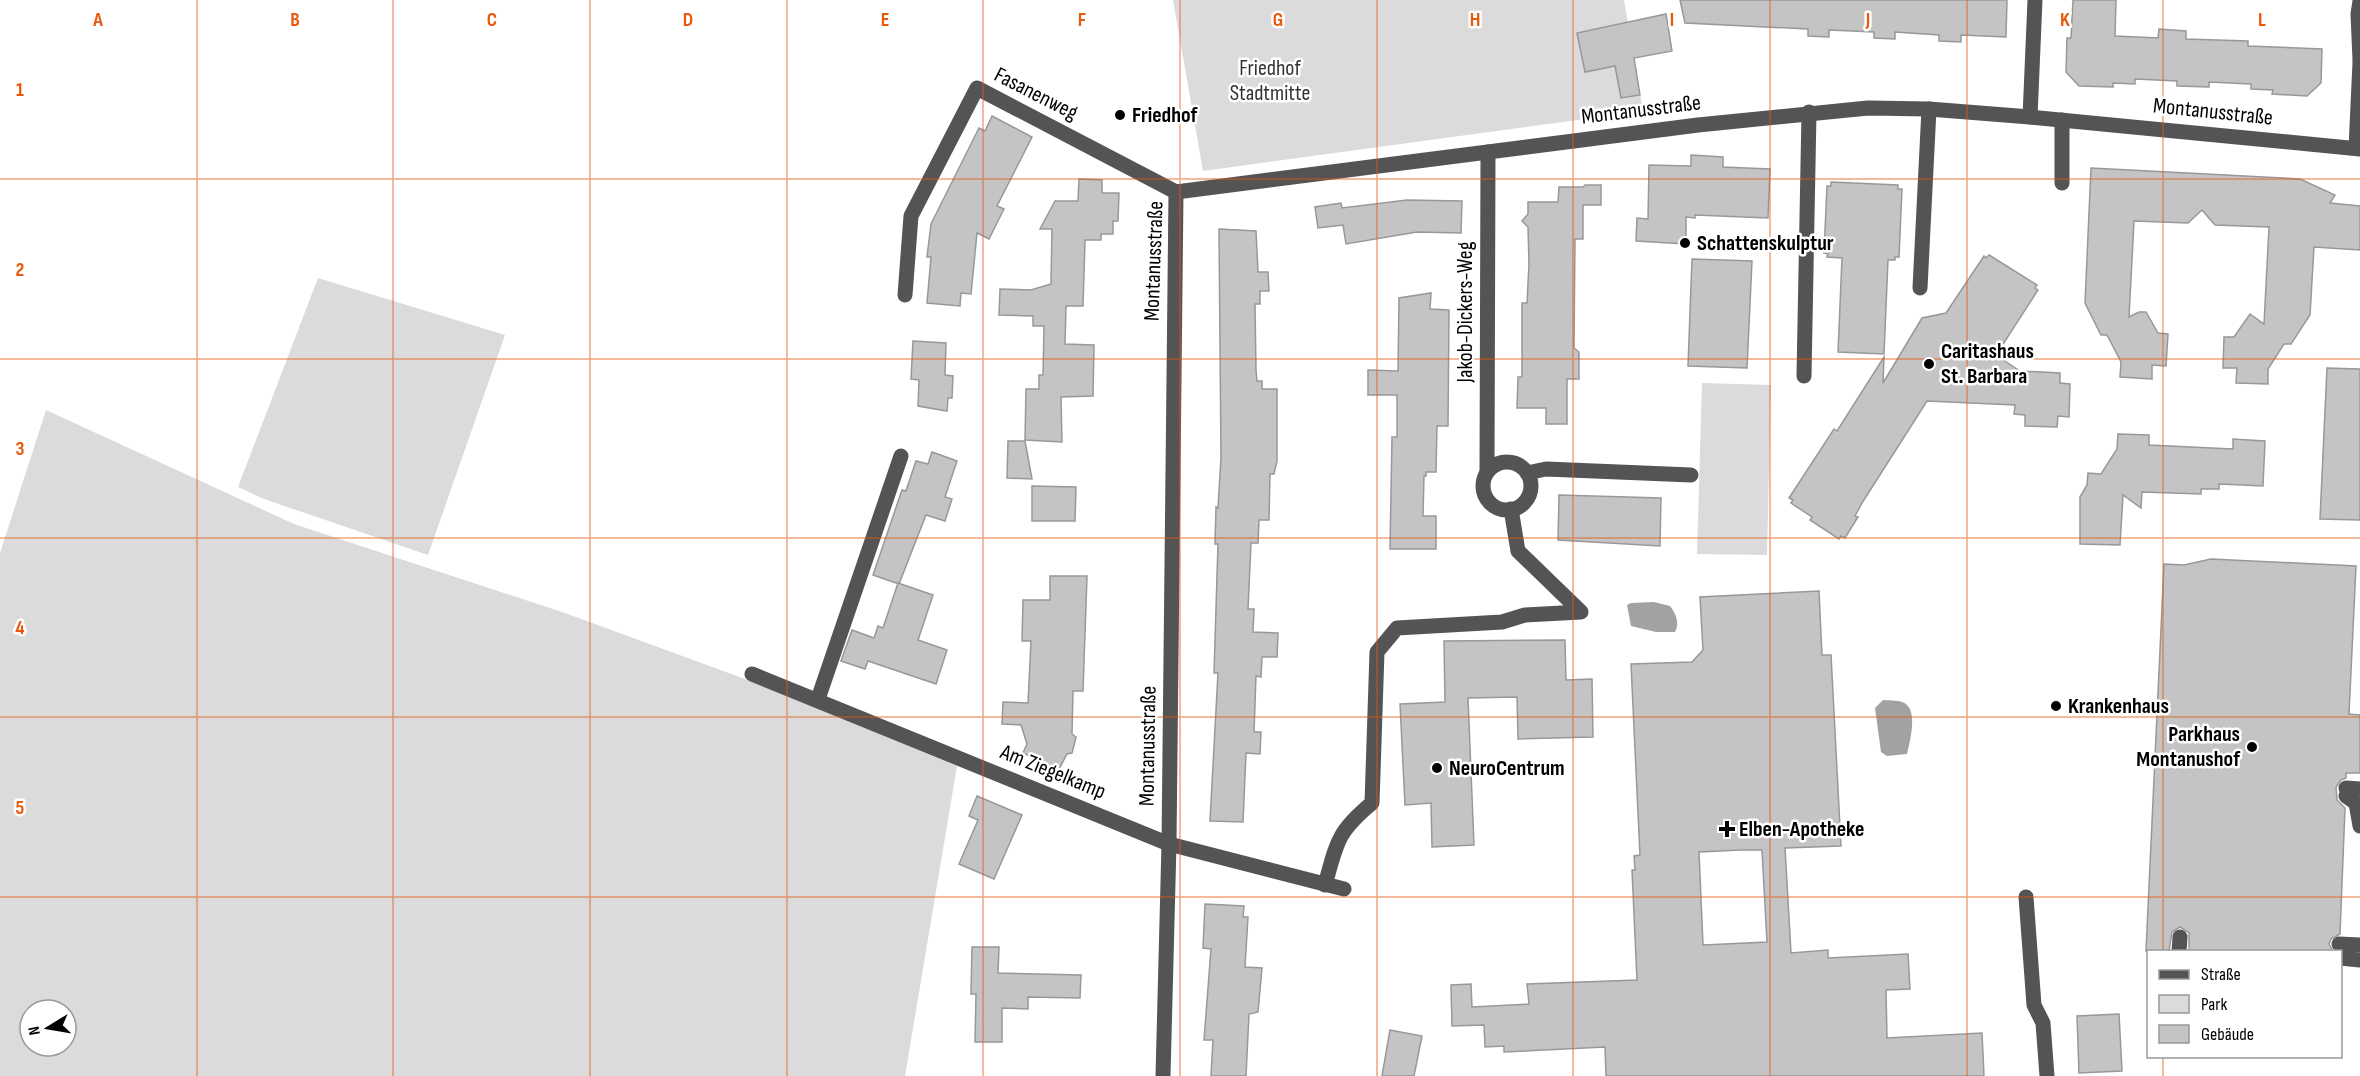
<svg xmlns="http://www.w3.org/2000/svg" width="2360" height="1076" viewBox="0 0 2360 1076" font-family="'Sofia Sans Condensed',sans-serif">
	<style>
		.green { fill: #dbdbdb; fill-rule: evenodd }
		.water { fill: #a2a2a2 }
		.building { fill: #c4c4c4; stroke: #989898; stroke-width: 1.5; fill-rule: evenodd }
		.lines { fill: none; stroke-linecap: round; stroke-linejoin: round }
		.minor { stroke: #545454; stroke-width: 15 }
		.grid { fill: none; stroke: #e8590c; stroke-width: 1.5; stroke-opacity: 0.55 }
		.poi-dot { fill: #000; stroke: #fff; stroke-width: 2 }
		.labels { text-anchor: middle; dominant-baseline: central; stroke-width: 5; stroke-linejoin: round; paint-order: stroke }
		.park-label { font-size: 22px; fill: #323232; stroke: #fff }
		.street-label { font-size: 22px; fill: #000; stroke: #fff }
		.poi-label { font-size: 22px; font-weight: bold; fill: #000; stroke: #fff; text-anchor: start }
		.grid-label { font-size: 20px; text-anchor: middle; font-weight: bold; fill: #e8590c; stroke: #fff; stroke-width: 5; stroke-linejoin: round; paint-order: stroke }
	</style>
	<rect width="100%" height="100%" fill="#fff"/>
	<g class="green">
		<polygon points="1173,0 1624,0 1643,111 1203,171"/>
		<polygon points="318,278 505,335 428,555 264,499 238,487"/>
		<polygon points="1702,383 1771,385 1767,555 1697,554"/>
		<path d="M46,410L294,524L565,613L756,683L957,766L905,1076H0V553ZM30,1010H66V1046H30Z"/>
	</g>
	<g class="water">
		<path d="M1654,602L1670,606C1676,614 1680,623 1675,632H1656L1631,626L1627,605L1631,603Z"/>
		<path d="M1883,700C1890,701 1901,699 1907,705C1917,714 1910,742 1907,754L1887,756L1881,752L1875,708Z"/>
	</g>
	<g class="building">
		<polygon points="1680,0 2007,0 2006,37 1961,35 1961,42 1939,41 1939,35 1895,32 1895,39 1874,38 1874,32 1829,30 1829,37 1808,36 1808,29 1685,23"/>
		<polygon points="2073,0 2116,0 2115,36 2158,38 2159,29 2186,31 2186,39 2248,41 2248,46 2322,49 2321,83 2307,96 2272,94 2273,90 2251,89 2251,84 2209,82 2209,87 2177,86 2177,81 2135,79 2135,84 2113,83 2113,87 2079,86 2066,72 2067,38 2071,38"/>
		<polygon points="1666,14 1672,51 1634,58 1640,95 1621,98 1615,66 1585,72 1577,33"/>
		<polygon points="992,116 1032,137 997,206 1004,209 989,239 977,233 971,294 961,293 960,306 927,303 931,257 927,257 931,224 979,128 985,131"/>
		<polygon points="1691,155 1723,157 1723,167 1770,169 1768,218 1695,215 1695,218 1686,217 1686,244 1636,241 1637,218 1648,219 1649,165 1691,166"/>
		<polygon points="2091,168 2300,179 2335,195 2330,203 2360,206 2360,250 2314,247 2310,315 2291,344 2284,344 2268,369 2268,384 2236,383 2237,368 2223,368 2224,337 2234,337 2250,314 2264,324 2269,227 2215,225 2202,210 2188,223 2134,221 2129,317 2139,312 2146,312 2158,333 2168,334 2166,366 2152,365 2152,379 2120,377 2121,362 2107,335 2101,335 2085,303"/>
		<polygon points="1079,179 1102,180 1102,193 1119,193 1118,221 1113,221 1113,234 1101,234 1101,240 1085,240 1083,306 1066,306 1065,344 1094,345 1093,396 1061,397 1062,442 1025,440 1026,389 1039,389 1039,375 1043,375 1044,326 1033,326 1033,316 999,315 1000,289 1031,290 1051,284 1052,229 1040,229 1055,201 1078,201"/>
		<polygon points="1831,182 1898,185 1898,189 1902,189 1899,257 1895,257 1895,260 1888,260 1884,354 1838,352 1842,258 1827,257 1828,254 1824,253 1827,186 1831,186"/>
		<polygon points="1585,185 1601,185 1601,205 1583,205 1583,239 1575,239 1574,348 1579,352 1579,379 1567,379 1567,424 1546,424 1546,408 1517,408 1518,377 1522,377 1522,303 1527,303 1529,264 1528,227 1522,221 1528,214 1528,202 1558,202 1559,187 1583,187"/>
		<polygon points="1407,200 1462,201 1461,233 1417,232 1346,244 1343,225 1318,228 1315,207 1341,203 1342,208"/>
		<polygon points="1219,229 1256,231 1258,272 1268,272 1269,291 1260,291 1260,304 1255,304 1256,370 1257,381 1262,381 1262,389 1277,389 1277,461 1274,474 1270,474 1269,520 1259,520 1258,543 1251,543 1248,609 1254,609 1253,632 1278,633 1277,657 1262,657 1261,677 1256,676 1254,732 1261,732 1260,754 1246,753 1243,822 1210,821 1218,673 1214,673 1218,544 1215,544 1216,507 1218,508 1221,458"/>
		<polygon points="1989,255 2037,285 2035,288 2038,290 1996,355 2020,371 2060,373 2060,383 2070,384 2069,417 2058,416 2057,427 2025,426 2025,415 2014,414 2015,405 1927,401 1862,503 1855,516 1858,517 1845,538 1841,536 1839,539 1810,520 1812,517 1791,503 1793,500 1789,498 1834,429 1837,431 1884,357 1883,383 1922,318 1946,313 1984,256 1986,258"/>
		<polygon points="1692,259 1752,261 1747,368 1688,366"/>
		<polygon points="1431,293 1430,309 1449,310 1448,426 1437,426 1436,472 1426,472 1426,476 1424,476 1423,516 1436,516 1436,549 1390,549 1392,437 1397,437 1397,395 1368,395 1368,370 1398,371 1399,298"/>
		<polygon points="913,341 946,343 945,375 953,376 952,398 948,398 947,411 918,406 919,380 911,379"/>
		<polygon points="2327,368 2360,369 2360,520 2320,519"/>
		<polygon points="2118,434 2149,435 2149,445 2233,449 2233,439 2265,441 2263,486 2219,484 2219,489 2201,489 2201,494 2142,492 2141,508 2123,495 2120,545 2080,544 2080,497 2087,485 2088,473 2101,474 2117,449"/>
		<polygon points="1008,441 1025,441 1032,479 1007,478"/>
		<polygon points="932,452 957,461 945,497 952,499 945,521 926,515 899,584 873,575 902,490 906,491 916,461 928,464"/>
		<polygon points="1032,486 1076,487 1075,521 1032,521"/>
		<polygon points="1559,495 1661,498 1660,546 1558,540"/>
		<polygon points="2211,559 2356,566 2349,714 2360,715 2360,773 2346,773 2346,778 2341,780 2336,787 2337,800 2345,808 2340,934 2331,939 2329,944 2333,951 2189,951 2189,933 2180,927 2172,932 2169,951 2146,951 2164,564 2184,565"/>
		<polygon points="1050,576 1087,576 1083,691 1073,691 1072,734 1076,737 1072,753 1067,754 1058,771 1023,753 1027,744 1021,725 1002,724 1003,702 1028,703 1031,641 1022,641 1023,600 1050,600"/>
		<polygon points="898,583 933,595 918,640 947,650 936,684 868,661 865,669 841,661 852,630 874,638 878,626 883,628"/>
		<path d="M1819,591L1822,655H1831L1841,846L1785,848L1791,953L1828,950V958L1908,954L1910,989L1886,990L1887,1038L1982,1033L1984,1076H1606L1605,1047L1504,1052V1046L1485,1047L1484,1025L1452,1026L1451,985L1471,984L1472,1007L1529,1004L1527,984L1637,980L1632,870H1635L1634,856L1640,855L1631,664L1692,662L1703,650L1700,597ZM1741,850H1762L1767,942L1703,945L1699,852Z"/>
		<polygon points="1565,640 1566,680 1592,679 1593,737 1518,739 1517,697 1468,698 1474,845 1432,847 1431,803 1405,805 1400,704 1445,702 1444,641"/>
		<polygon points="977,796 1022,815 994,879 959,864 978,820 969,816"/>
		<polygon points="1205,904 1244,906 1243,917 1248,917 1245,967 1262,968 1258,1012 1249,1014 1246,1076 1211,1076 1213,1040 1204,1040 1211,949 1203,948"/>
		<polygon points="972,947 999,947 998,973 1081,975 1080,998 1028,997 1028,1009 1002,1008 1002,1042 975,1042 976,994 971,994"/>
		<polygon points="2119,1014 2122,1071 2079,1073 2077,1016"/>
		<polygon points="1390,1030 1422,1036 1414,1076 1382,1076"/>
	</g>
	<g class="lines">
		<g class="minor">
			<polyline points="2360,1 2358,14 2360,60"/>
			<polyline points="2030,117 2035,0"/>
			<polyline points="2356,148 2360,62"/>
			<polyline points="2062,183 2062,120"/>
			<polyline points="1176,192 1698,125 1868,108 1929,109 2030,117 2360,149"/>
			<polyline points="1920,288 1929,109"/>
			<polyline points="905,295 911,216 977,88 1176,192"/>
			<polyline points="1804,376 1809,112"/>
			<circle cx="1507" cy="486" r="24"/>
			<polyline points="1487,472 1488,152"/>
			<polyline points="1527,473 1546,469 1691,475"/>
			<polyline points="752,674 1169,844 1344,889"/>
			<polyline points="818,699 901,456"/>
			<polyline points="2346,788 2360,789"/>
			<polyline points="2346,796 2356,803 2360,826"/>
			<path d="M1325,885C1337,842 1337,832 1372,803L1377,652L1397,628L1502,622L1525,615L1581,612L1518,551L1511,509"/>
			<polyline points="2026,897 2034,1005 2043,1023 2047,1076"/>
			<polyline points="2339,944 2360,945"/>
			<polyline points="2179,952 2180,937"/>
			<polyline points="2340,958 2360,960"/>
			<polyline points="1163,1076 1169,844 1176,192"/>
		</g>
	</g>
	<path class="grid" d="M197,0V1076M393,0V1076M590,0V1076M787,0V1076M983,0V1076M1180,0V1076M1377,0V1076M1573,0V1076M1770,0V1076M1967,0V1076M2163,0V952M0,179H2360M0,359H2360M0,538H2360M0,717H2360M0,897H2360M2163,1056V1076"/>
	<g class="poi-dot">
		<circle cx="1120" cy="115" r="6"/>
		<circle cx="1685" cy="243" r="6"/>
		<circle cx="1929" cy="364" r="6"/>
		<circle cx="2056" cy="706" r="6"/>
		<circle cx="2252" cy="747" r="6"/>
		<circle cx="1437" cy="768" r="6"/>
		<path d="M1724 820h6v6h6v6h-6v6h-6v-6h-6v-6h6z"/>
	</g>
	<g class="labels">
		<g class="park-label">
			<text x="1270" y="68">Friedhof<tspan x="1270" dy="25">Stadtmitte</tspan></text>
		</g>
		<g class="street-label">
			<text transform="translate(1036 94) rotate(27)">Fasanenweg</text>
			<text transform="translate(1641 110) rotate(-7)">Montanusstraße</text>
			<text transform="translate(2213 112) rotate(6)">Montanusstraße</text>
			<text transform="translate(1154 261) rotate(-88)">Montanusstraße</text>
			<text transform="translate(1465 312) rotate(-90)">Jakob-Dickers-Weg</text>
			<text transform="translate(1148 746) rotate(-89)">Montanusstraße</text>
			<text transform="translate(1053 772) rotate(22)">Am Ziegelkamp</text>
		</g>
		<g class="poi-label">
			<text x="1132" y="115">Friedhof</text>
			<text x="1697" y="243">Schattenskulptur</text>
			<text x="1941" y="351">Caritashaus<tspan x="1941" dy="25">St. Barbara</tspan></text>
			<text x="2068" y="706">Krankenhaus</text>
			<text x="2240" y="734" text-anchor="end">Parkhaus<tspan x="2240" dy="25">Montanushof</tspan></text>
			<text x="1449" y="768">NeuroCentrum</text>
			<text x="1739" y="829">Elben-Apotheke</text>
		</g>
	</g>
	<g class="grid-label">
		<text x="98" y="26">A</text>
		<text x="295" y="26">B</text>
		<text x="492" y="26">C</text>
		<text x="688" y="26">D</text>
		<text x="885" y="26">E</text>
		<text x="1082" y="26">F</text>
		<text x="1278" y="26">G</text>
		<text x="1475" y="26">H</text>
		<text x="1672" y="26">I</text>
		<text x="1868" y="26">J</text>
		<text x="2065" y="26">K</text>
		<text x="2262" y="26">L</text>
		<text x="20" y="96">1</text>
		<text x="20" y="276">2</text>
		<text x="20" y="455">3</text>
		<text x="20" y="634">4</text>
		<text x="20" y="814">5</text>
	</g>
	<rect x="2147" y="950" width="195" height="108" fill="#ffffff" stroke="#999999" stroke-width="1.5"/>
	<rect x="2159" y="970" width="30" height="9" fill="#545454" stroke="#999999" stroke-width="1.5"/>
	<text x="2201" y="980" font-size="18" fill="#000000">Straße</text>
	<rect x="2159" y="995" width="30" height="18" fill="#dbdbdb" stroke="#999999" stroke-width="1.5"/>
	<text x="2201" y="1010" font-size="18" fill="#000000">Park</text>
	<rect x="2159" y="1025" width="30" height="18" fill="#c4c4c4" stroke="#999999" stroke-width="1.5"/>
	<text x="2201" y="1040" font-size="18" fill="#000000">Gebäude</text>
	<g transform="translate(48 1028) rotate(259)"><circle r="28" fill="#ffffff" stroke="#999999" stroke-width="1.5"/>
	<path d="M0-4.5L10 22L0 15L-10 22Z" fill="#000000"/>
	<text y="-9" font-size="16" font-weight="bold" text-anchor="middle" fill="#000000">N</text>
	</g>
</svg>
